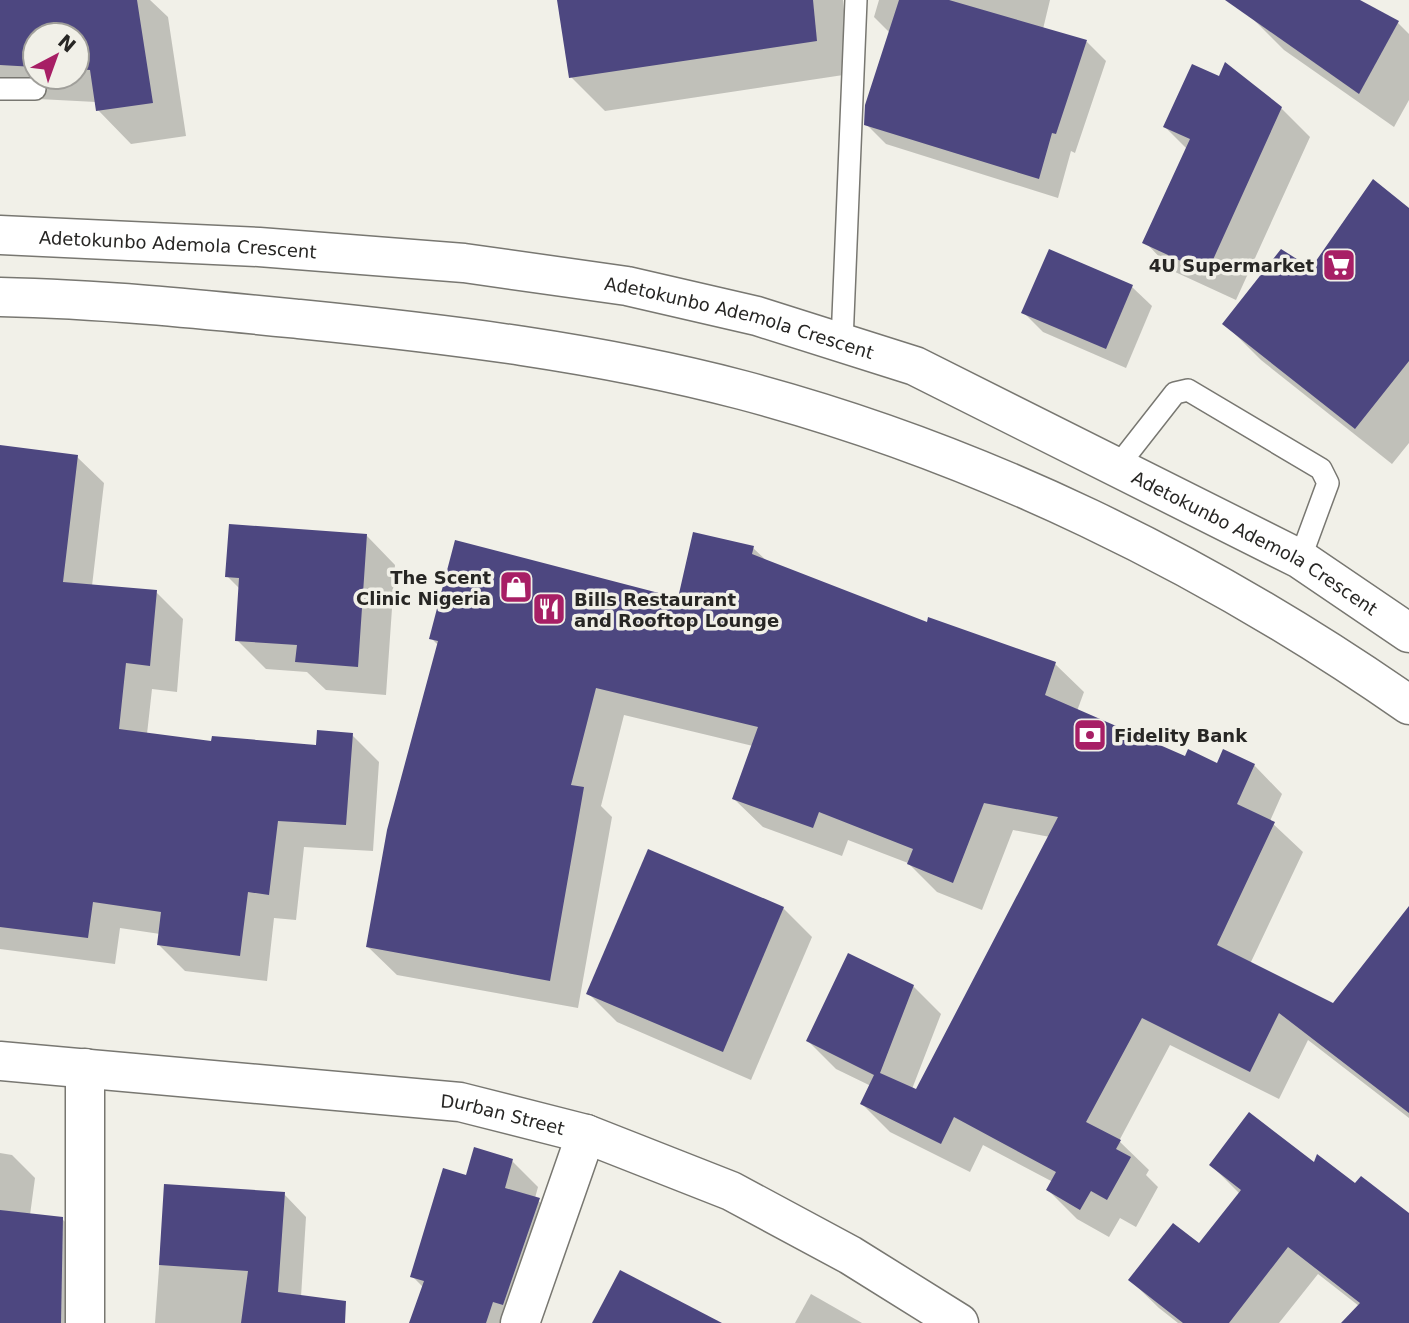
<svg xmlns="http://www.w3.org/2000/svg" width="1409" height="1323" viewBox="0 0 1409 1323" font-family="'DejaVu Sans',sans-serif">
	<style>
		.shadow { fill: #0003; fill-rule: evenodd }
		.building { fill: #4d4780 }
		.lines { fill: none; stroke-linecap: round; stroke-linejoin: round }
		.lane-casing { stroke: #787771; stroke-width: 24 }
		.street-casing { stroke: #787771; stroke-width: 41 }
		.secondary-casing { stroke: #787771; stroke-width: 41 }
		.lane { stroke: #fff; stroke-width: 21 }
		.street { stroke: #fff; stroke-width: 38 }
		.secondary { stroke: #fff; stroke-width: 38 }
		.labels { text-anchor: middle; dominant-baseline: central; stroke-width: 7; stroke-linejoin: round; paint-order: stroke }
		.street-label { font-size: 18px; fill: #272624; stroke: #f1f0e8 }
		.poi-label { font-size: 18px; font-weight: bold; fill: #272624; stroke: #f1f0e8; text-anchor: end }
	</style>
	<rect width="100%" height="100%" fill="#f1f0e8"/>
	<g class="shadow">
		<path d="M0,0H150L168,17L186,136L131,144L98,110L96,102L0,97ZM35,35H77V77H35Z"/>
		<polygon points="559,0 843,0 850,74 605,111 571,77"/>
		<polygon points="879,0 1050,0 1043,29 1087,42 1106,61 1075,153 1071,151 1058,198 886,144 866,124 890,33 874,17"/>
		<polygon points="1240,0 1356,0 1398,23 1409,34 1409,100 1394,127 1284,50 1249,15"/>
		<polygon points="1281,108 1310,137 1236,300 1173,271 1145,242 1187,149 1165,127"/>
		<polygon points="1409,210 1409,443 1392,464 1261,360 1225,324"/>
		<polygon points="1132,287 1152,306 1126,368 1043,332 1024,313"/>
		<polygon points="0,447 77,457 104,483 92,586 156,592 183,619 177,692 152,689 147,734 213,743 317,747 352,735 379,762 373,851 304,847 296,920 274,918 267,981 185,971 159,945 160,934 120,928 115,964 0,949"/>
		<polygon points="367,536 395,565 386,695 326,690 307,672 266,669 237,640 240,589 227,576"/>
		<polygon points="753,548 768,562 928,624 1055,664 1084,692 1077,711 1186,758 1217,766 1254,765 1282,794 1270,821 1303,852 1250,964 1334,1005 1409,909 1409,1118 1308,1040 1279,1099 1170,1045 1119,1141 1149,1170 1146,1175 1158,1187 1136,1227 1120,1218 1109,1237 1077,1219 1048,1190 1053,1182 983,1145 970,1172 890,1132 862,1104 871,1086 836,1069 808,1041 913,986 941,1014 912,1089 916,1091 1050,837 1013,830 982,910 937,892 908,863 848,840 842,856 763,827 734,799 753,746 624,715 601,806 612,817 578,1008 397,975 368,947 439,646 431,638 679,600"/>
		<polygon points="783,908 812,937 751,1080 617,1022 589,994"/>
		<polygon points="0,1153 12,1155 35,1178 30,1215 62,1219 86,1242 86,1323 0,1323"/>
		<polygon points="512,1161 538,1187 535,1198 565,1225 531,1323 411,1323 423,1287 412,1276 468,1177"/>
		<polygon points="1211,1165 1315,1165 1409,1216 1409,1323 1344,1323 1359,1306 1318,1274 1279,1323 1178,1323 1159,1308 1130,1280 1199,1245 1240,1194"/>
		<polygon points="165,1186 284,1194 306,1217 301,1297 328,1323 155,1323"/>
		<polygon points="811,1294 862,1323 795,1323"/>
	</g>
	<g class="building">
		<polygon points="0,0 137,0 153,103 96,111 90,70 77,69 77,35 35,35 35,67 0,65"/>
		<polygon points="557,0 813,0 817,41 569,78"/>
		<polygon points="899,0 949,0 1087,40 1056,134 1052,133 1039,179 864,125 865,105"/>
		<polygon points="1225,0 1360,0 1399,21 1359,94"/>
		<polygon points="1225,62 1282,107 1207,273 1142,243 1190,139 1163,127 1192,64 1219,76"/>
		<polygon points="1373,179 1409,208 1409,361 1355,429 1222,324 1281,249 1311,268"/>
		<polygon points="1049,249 1133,285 1106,349 1021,313"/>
		<polygon points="0,445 78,455 63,582 157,590 150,666 126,663 119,729 211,741 212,736 316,745 317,730 353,733 346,825 278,821 269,895 248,892 240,956 157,945 161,912 93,902 88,938 0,927"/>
		<polygon points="229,524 367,534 358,667 295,662 297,645 235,641 239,578 225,577"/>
		<polygon points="693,532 754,546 752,554 927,622 928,617 1056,662 1045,695 1185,756 1188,749 1217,763 1223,749 1255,764 1237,804 1275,822 1217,945 1333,1003 1409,906 1409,1113 1279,1013 1250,1072 1142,1018 1086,1122 1121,1140 1116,1149 1131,1157 1107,1200 1091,1191 1080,1210 1046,1190 1056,1172 954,1117 941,1144 860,1104 874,1075 806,1041 848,953 914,985 880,1073 916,1089 1058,817 984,803 953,883 907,864 913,849 819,812 813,828 732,799 758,727 596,688 571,785 584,787 550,981 366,947 387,830 438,641 429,639 455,540 678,598"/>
		<polygon points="648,849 784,907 723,1052 586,994"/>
		<polygon points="1249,1112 1314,1162 1317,1154 1355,1183 1361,1176 1409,1213 1409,1323 1341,1323 1360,1303 1288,1247 1229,1323 1183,1323 1128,1280 1173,1223 1199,1243 1241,1190 1209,1165"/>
		<polygon points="474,1147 513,1159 505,1188 540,1198 503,1305 493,1302 486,1323 409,1323 424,1281 410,1277 443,1168 466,1175"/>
		<polygon points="164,1184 285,1192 278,1292 346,1301 345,1323 241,1323 248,1271 159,1265"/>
		<polygon points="0,1210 63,1217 61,1323 0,1323"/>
		<polygon points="620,1270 722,1323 592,1323"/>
	</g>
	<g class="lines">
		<defs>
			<g id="lane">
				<polyline points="0,89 35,89"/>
				<polyline points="842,342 856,0"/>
				<polyline points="1117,467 1175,393 1188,390 1321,469 1328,483 1300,559"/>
			</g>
			<g id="street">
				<path id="s1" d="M0,1061L460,1102L586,1134L731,1191L850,1255L959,1323"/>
				<polyline points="85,1323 85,1068"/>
				<polyline points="520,1323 586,1134"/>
			</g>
			<g id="secondary">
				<path id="s2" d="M0,235L259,247L464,263L627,286L757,316L915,366L1300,559L1409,633"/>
				<path d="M0,297C100,299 199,309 299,319C448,334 597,352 742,390C980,453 1207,564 1409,705"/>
			</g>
		</defs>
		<use href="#lane" class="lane-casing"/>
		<use href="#street" class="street-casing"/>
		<use href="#secondary" class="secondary-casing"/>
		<use href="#lane" class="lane"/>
		<use href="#street" class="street"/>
		<use href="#secondary" class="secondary"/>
	</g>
	<defs>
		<symbol id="supermarket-square" viewBox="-11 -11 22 22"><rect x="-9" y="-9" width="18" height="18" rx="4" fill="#a71f65" stroke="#f1f0e8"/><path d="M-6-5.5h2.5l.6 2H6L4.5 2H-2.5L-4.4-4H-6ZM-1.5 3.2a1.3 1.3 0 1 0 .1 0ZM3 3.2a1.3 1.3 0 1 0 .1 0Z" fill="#fff"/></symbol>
		<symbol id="shop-square" viewBox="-11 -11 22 22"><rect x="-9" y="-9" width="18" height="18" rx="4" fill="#a71f65" stroke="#f1f0e8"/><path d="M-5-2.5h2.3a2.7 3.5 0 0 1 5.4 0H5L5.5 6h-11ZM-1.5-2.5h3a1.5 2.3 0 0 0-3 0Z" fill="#fff"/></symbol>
		<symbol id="restaurant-square" viewBox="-11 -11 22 22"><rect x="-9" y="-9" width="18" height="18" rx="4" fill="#a71f65" stroke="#f1f0e8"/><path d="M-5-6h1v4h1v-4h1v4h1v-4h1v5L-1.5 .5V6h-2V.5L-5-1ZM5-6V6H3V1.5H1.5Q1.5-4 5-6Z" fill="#fff"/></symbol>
		<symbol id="bank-square" viewBox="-11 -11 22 22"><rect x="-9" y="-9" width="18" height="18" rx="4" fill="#a71f65" stroke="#f1f0e8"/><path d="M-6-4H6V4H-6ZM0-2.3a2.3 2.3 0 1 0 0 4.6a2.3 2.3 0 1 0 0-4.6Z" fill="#fff"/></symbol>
	</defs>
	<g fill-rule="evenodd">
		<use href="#supermarket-square" x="1320" y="246" width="38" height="38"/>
		<use href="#shop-square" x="497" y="568" width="38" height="38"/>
		<use href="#restaurant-square" x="530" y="590" width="38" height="38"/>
		<use href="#bank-square" x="1071" y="716" width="38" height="38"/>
	</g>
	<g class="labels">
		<g class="street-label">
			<text stroke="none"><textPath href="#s2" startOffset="178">Adetokunbo Ademola Crescent</textPath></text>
			<text stroke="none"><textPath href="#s2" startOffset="746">Adetokunbo Ademola Crescent</textPath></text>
			<text stroke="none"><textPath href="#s2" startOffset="1312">Adetokunbo Ademola Crescent</textPath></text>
			<text stroke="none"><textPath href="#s1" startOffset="506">Durban Street</textPath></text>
		</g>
		<g class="poi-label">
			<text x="1314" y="265">4U Supermarket</text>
			<text x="491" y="577">The Scent<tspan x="491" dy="21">Clinic Nigeria</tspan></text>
			<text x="574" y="599" text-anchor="start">Bills Restaurant<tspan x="574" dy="21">and Rooftop Lounge</tspan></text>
			<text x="1114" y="735" text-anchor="start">Fidelity Bank</text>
		</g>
	</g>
	<g transform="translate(56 56) rotate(41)"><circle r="33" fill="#f1f0e8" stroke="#a09f9a" stroke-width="2"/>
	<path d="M0-5L12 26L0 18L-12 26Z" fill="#a71f65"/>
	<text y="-10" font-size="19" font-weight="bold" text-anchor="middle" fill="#272624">N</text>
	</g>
</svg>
